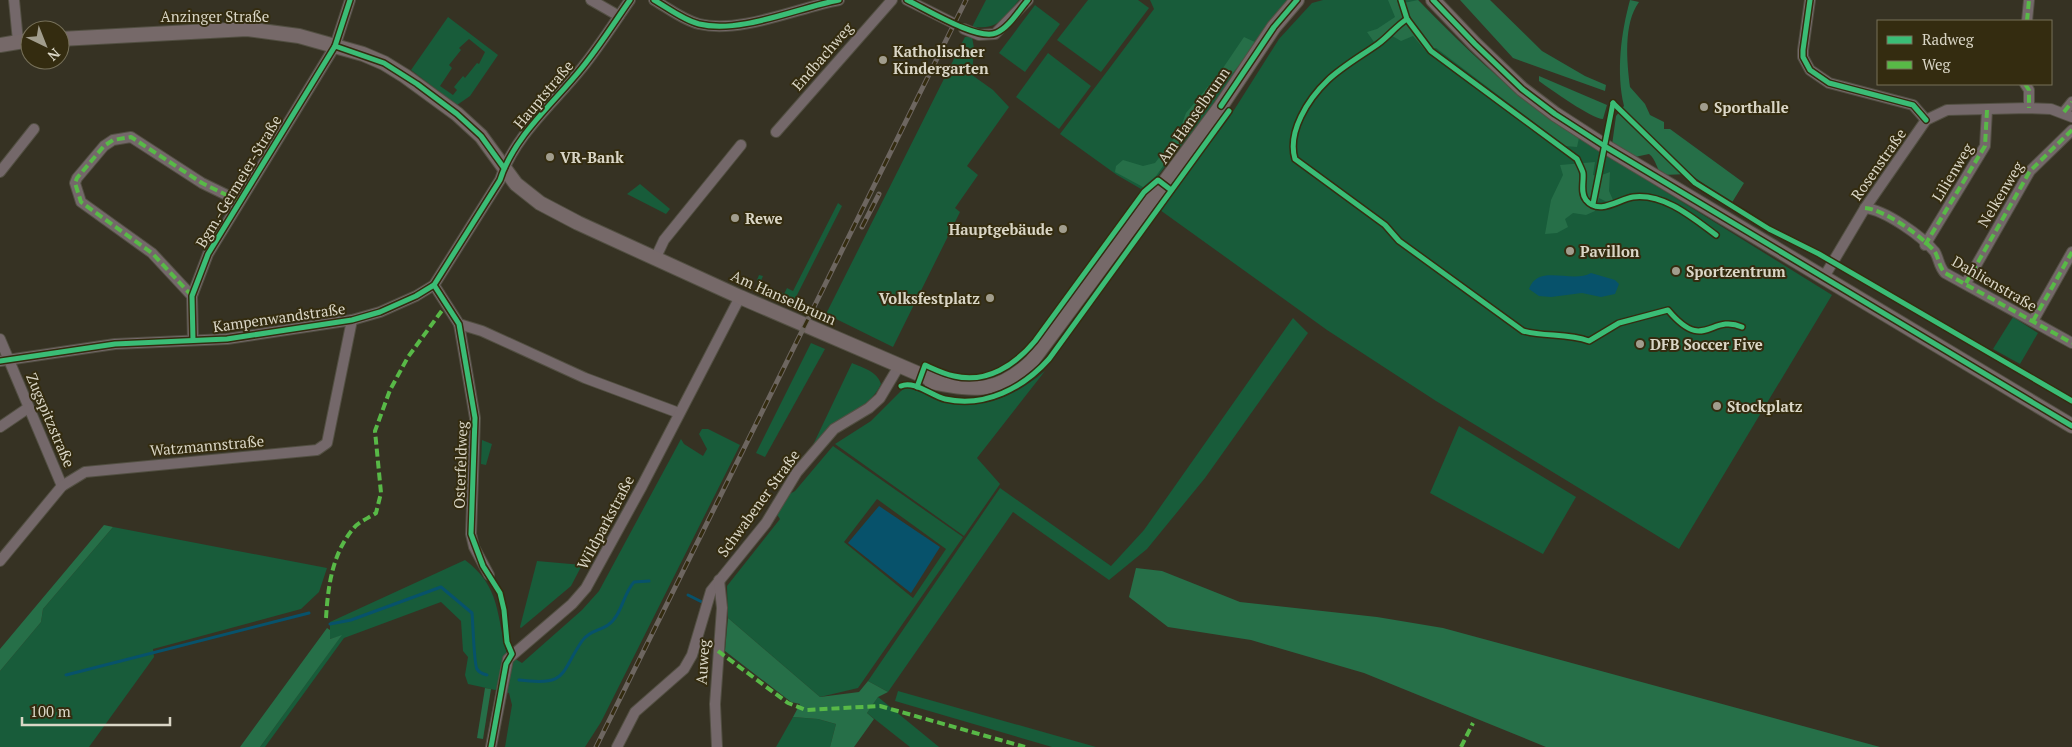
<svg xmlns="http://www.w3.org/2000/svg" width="2072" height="747" viewBox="0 0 2072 747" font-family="'PT Serif',serif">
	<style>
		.green { fill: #185c3a; fill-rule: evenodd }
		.forest { fill: #266f48 }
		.water { fill: #07526b }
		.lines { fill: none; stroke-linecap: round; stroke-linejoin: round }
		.stream { stroke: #07526b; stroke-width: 3 }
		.street-casing { stroke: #524f42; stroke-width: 12 }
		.secondary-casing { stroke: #524f42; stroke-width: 16 }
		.street { stroke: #74686a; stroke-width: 10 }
		.secondary { stroke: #766969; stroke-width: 14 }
		.rail-casing { stroke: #6d6660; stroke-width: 5 }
		.rail { stroke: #342c10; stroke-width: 3; stroke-dasharray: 9; stroke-linecap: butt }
		.quiet { stroke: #58b947; stroke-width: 4; stroke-dasharray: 8 4; stroke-linecap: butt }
		.cycleway-casing { stroke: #342c10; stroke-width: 8 }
		.cycleway { stroke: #3abd76; stroke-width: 5 }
		.poi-dot { fill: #a19d8d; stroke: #342c10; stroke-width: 2 }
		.labels { text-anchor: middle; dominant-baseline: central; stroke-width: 4; stroke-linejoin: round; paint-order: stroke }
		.street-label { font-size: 15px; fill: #dad6c6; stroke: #342c10 }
		.poi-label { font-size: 15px; font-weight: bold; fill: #dad6c6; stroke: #342c10; text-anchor: start }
	</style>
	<rect width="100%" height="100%" fill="#363223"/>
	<g class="green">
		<path d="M986,0H1019C1002,19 1000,29 972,27Z"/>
		<polygon points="1088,0 1138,0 1149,8 1101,72 1057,40"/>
		<polygon points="1150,0 1291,0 1221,95 1157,177 1141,189 1117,175 1060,134 1154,9"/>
		<polygon points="1323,0 1418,0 1467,51 1545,117 1832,295 1679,549 1436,401 1327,330 1160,210 1229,118 1279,39 1312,3"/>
		<polygon points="1035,5 1060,24 1025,72 999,53"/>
		<path d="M448,17L498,55L470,96L457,105L411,70ZM469,39L485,52L479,64L477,63L465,78L463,76L454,87L457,90L453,95L440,86L452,68L449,65L461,50L459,48Z"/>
		<polygon points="965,37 972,37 974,48 972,75 993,90 1009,107 967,166 978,175 955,208 960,212 893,347 826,314"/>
		<polygon points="1048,53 1091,86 1059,129 1016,97"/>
		<polygon points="640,184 670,209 666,214 627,194"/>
		<polygon points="838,203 842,206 794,301 758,287 757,280 759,275 763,276 760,283 784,294 787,288 793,291"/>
		<polygon points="2013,317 2038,333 2020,364 1993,349"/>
		<polygon points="1293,318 1308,333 1205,478 1147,549 1109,580 1013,512 888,692 868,681 1000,488 1111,566 1144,530"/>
		<polygon points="811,343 825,349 765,457 756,453"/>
		<path d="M852,363C863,368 877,371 881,384C871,405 851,412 833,426C826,431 820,439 813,445Z"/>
		<path d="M1045,371L977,458L1000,484L964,536L835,444L871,421L904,388H910C964,412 998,410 1045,371Z"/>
		<polygon points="1459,426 1576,497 1543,554 1430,493"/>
		<path d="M702,429H708L740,445L601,722L585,747H505L512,705L509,693L468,684L465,675L468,657L463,651L461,621L441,602L344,638L265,747H260L341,636L330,639V622L465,560C501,587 496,615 507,654L522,663L582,610L599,591L681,439L684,444L703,456L707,449L699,434Z"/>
		<polygon points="482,440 492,444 486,465 481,464"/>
		<path d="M833,446L963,537L858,688L820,697L728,618L727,586L780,519L776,513L788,495L795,491ZM877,499L946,549L913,598L844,542Z"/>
		<polygon points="113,527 327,568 319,592 301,609 153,649 154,657 89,747 0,747 0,671 41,622 43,609"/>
		<polygon points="537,561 582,565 571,586 521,628 520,627"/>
		<polygon points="898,691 1096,747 1052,747 895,701"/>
		<polygon points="878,697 939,747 910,747 867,713"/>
		<polygon points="793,717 818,719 836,724 830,747 776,747"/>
	</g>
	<g class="forest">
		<path d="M1388,0H1397L1399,4L1418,0C1468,51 1519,100 1579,138L1577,147L1565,146L1436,48L1425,50L1413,36L1401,41L1387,33L1374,42L1367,32L1377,29L1395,17Z"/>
		<polygon points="1460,0 1490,0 1542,51 1585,76 1606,85 1605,91 1513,58"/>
		<path d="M1630,0L1639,2C1623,24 1627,62 1630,87L1645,104L1650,115L1664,122V129H1670L1744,183L1731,204L1690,174L1662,175C1656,168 1656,159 1649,154L1635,157L1612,145L1616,116L1624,106C1616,72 1621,33 1630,0Z"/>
		<polygon points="1244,37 1257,43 1203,110 1156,176 1143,187 1115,172 1116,166 1123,160 1143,166 1155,163 1179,132 1186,113 1221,71"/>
		<path d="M1539,76L1607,105L1603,119C1592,119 1550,89 1539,81Z"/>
		<polygon points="1595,162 1593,175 1599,176 1610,172 1609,191 1613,200 1607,202 1599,198 1595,211 1586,215 1573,213 1565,219 1568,227 1557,233 1545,234 1551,200 1563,175 1560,165"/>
		<polygon points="104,525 113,527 43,609 41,622 0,671 0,649"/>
		<polygon points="1136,568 1162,571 1240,602 1377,617 1443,628 1880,747 1546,747 1364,673 1251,640 1168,627 1129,597"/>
		<polygon points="728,618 820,697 859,692 868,681 888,692 878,697 867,713 874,719 854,747 830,747 836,724 818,719 793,717 800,704 791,702 725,651"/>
		<polygon points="327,628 330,630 330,639 342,635 260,747 240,747"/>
		<polygon points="485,688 491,689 483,739 477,738"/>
	</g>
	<g class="water">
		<path d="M1591,273L1615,280L1619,284L1615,294L1601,297L1582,293L1551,297L1539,296L1529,289C1538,263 1572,284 1591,273Z"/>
		<polygon points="879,506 940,547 911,593 848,543"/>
	</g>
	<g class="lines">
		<g class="stream">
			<polyline points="688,595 702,602"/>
			<path d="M330,624L351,620L441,587L472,613C473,622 474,665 477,669C479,673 483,674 487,675"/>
			<polyline points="66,675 309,613"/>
			<path d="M519,680C568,686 559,675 582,641C589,631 599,631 608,625C622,615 623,594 634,582L649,581"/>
		</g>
		<defs>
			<g id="street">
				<polyline points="14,0 18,41"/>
				<polyline points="591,0 619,16"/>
				<path d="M654,0C668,8 683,20 699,24C740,34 797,8 839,0"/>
				<polyline points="907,0 951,22"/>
				<polyline points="1810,0 1803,50 1803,57 1810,70 1829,83 1913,105 1926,120"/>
				<polyline points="2027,21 2029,0"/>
				<polyline points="964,29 979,35 995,34 1028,0"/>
				<polyline points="2025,84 2029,90 2029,108"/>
				<polyline points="2064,112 2072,102"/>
				<polyline points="776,132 892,0"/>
				<polyline points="0,172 34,129"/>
				<path d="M1865,208C1885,210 1922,236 1935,252C1939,259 1939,267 1945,273L2072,343"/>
				<polyline points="1925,245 1985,146 1987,110"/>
				<polyline points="656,257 664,240 741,145"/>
				<polyline points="1824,277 1865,208 1926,120 1947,110 2029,108 2051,109 2072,117"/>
				<polyline points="1966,283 2030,171 2072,130"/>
				<polyline points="434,285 459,324 482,331 585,378 679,413"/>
				<polyline points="192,296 152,253 81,202 75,183 77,178 104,146 113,140 131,137 202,183 239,201"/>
				<polyline points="2033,321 2072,252"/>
				<polyline points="459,324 475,418 471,534 474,547 489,575"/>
				<polyline points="0,339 62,486"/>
				<polyline points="193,340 192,296 208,254 335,46 350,0"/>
				<path d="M0,361L115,344L227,339L352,320L380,312L416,296L434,285L500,180C514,136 553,104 581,69C599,47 614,23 630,0"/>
				<polyline points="0,427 28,408"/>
				<polyline points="0,561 62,486 85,472 317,450 327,443 352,320"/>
				<polyline points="491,747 508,659 572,604 586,588 642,486 740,297"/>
				<polyline points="617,747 635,712 684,669 692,655 711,591 766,523 797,472 834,429 869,408 880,398 899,366"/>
				<polyline points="717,747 715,704 722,608 719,580"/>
			</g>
			<g id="secondary">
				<polyline points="1433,0 1475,44 1522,89 1555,114 1606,147 2072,426"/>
				<polyline points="60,39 247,29 299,36 363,54 384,63 405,76 457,114 481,136 516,184 540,203 578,223 740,297 940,383"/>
				<polyline points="0,45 30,40"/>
				<path d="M931,382C975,390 996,395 1032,361L1221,106L1274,27L1297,0"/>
			</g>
		</defs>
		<use href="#street" class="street-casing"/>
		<use href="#secondary" class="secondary-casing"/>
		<use href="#street" class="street"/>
		<use href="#secondary" class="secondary"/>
		<defs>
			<g id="rail">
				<polyline points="862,227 879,194"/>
				<polyline points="596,747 966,0"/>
			</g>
		</defs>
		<use href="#rail" class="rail-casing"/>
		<use href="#rail" class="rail"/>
		<g class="quiet">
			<polyline points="2027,21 2029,0"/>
			<polyline points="2025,84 2029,90 2029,108"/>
			<polyline points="2064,112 2072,102"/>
			<path d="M1865,208C1885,210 1922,236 1935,252C1939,259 1939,267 1945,273L2072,343"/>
			<polyline points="1925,245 1985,146 1987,110"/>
			<polyline points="1966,283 2030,171 2072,130"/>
			<polyline points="192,296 152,253 81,202 75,183 77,178 104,146 113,140 131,137 202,183 239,201"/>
			<polyline points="2033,321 2072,252"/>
			<path d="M326,618C328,587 332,554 353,529C358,522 369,518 376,513L381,493L375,431L390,390L408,357L446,305"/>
			<polyline points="718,651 788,703 806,710 880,706 1025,747"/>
			<polyline points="1461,747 1473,723"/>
		</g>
		<defs>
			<g id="cycleway">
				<path d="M654,0C668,8 683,20 699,24C740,34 797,8 839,0"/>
				<path d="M907,0C926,9 978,41 996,33C1009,28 1019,10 1028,0"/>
				<path d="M1401,0L1407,19L1431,51L1577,159C1579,164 1582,169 1583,173C1584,181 1580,193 1586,200C1599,216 1619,199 1633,197C1664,193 1693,218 1716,235"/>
				<polyline points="1433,0 1475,44 1522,89 1555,114 1606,147 2072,426"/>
				<polyline points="1810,0 1803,50 1803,57 1810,70 1829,83 1913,105 1926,120"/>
				<path d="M1407,19C1396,26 1389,36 1378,44C1361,56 1343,66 1328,80C1308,99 1287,132 1295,159L1385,225L1399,241L1523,331C1546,337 1567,333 1589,341L1619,323L1668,310C1705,354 1710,313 1742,327"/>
				<polyline points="335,46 384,63 417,84 457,114 481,136 504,168"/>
				<polyline points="1613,103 1695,183 1769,229 1819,254 2072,401"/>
				<polyline points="1221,106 1274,27 1297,0"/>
				<polyline points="1593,204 1613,103"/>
				<polyline points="434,285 459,324 475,418 471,534 483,566 500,593 504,610 507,642 512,654 506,664 491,747"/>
				<polyline points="193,340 192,296 208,254 335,46 350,0"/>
				<path d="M0,361L115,344L227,339L352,320L380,312L416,296L434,285L500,180C514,136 553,104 581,69C599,47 614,23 630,0"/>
				<path d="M901,386C914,380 932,396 945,399C985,408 1023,388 1049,359L1229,111"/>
				<path d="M917,387L925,365C934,369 944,374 954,376C987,384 1015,365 1035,341L1144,192L1158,180L1171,190"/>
			</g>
		</defs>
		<use href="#cycleway" class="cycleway-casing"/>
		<use href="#cycleway" class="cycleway"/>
	</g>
	<g class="poi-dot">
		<circle cx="883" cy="60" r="5"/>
		<circle cx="1704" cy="107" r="5"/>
		<circle cx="550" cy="157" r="5"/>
		<circle cx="735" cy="218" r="5"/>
		<circle cx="1063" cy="229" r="5"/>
		<circle cx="1570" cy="251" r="5"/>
		<circle cx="1676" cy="271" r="5"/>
		<circle cx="990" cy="298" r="5"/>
		<circle cx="1640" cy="344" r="5"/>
		<circle cx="1717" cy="406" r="5"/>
	</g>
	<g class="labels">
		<g class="street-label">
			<text x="215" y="16">Anzinger Straße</text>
			<text transform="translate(822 56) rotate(-49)">Endbachweg</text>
			<text transform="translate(543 94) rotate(-50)">Hauptstraße</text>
			<text transform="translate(1193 115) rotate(-55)">Am Hanselbrunn</text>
			<text transform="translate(1878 164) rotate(-55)">Rosenstraße</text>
			<text transform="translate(1952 172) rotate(-59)">Lilienweg</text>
			<text transform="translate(238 181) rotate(-59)">Bgm.-Germeier-Straße</text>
			<text transform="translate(2000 194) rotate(-59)">Nelkenweg</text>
			<text transform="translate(1995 283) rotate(30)">Dahlienstraße</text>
			<text transform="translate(784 297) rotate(24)">Am Hanselbrunn</text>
			<text transform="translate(279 317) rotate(-8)">Kampenwandstraße</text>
			<text transform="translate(51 420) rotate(67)">Zugspitzstraße</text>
			<text transform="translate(207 445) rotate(-5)">Watzmannstraße</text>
			<text transform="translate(460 465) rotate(-88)">Osterfeldweg</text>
			<text transform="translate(758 503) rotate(-54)">Schwabener Straße</text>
			<text transform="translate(605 522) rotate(-62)">Wildparkstraße</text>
			<text transform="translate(702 662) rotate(-86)">Auweg</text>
		</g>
		<g class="poi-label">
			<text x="893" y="51">Katholischer<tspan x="893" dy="17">Kindergarten</tspan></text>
			<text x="1714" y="107">Sporthalle</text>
			<text x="560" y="157">VR-Bank</text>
			<text x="745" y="218">Rewe</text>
			<text x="1053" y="229" text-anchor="end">Hauptgebäude</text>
			<text x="1580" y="251">Pavillon</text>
			<text x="1686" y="271">Sportzentrum</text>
			<text x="980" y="298" text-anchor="end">Volksfestplatz</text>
			<text x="1650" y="344">DFB Soccer Five</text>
			<text x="1727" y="406">Stockplatz</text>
		</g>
	</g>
	<rect x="1877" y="20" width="175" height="65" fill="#342c10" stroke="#767059"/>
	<rect x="1887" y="36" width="25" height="8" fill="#3abd76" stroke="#767059"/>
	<text x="1922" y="45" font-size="15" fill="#dad6c6">Radweg</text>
	<rect x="1887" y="61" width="25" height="8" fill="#58b947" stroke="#767059"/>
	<text x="1922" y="70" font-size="15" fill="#dad6c6">Weg</text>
	<g transform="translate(45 45) rotate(137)"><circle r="24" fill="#342c10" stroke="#767059"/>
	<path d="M0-4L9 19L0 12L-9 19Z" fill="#a19d8d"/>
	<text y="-8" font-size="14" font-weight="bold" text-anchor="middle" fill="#dad6c6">N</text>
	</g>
	<path d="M22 717v8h148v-8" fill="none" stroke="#dad6c6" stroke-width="2.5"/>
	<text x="30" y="717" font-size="15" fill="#dad6c6" stroke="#342c10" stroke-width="4" paint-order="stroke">100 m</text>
</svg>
